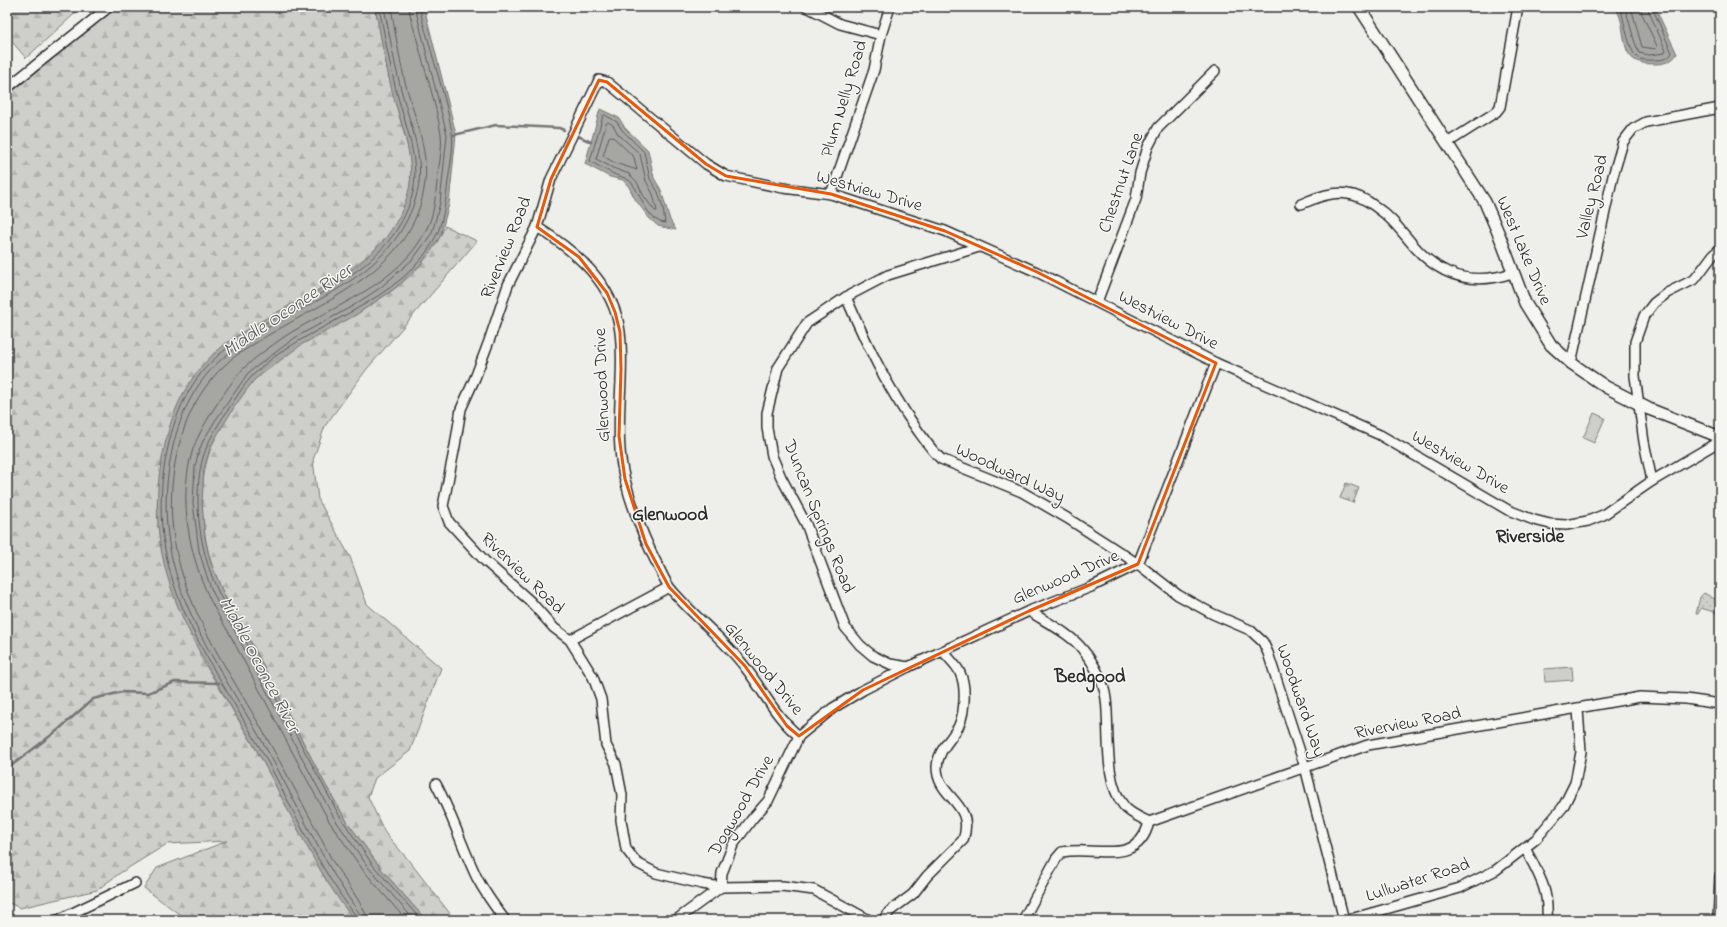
<svg xmlns="http://www.w3.org/2000/svg" width="1727" height="927" viewBox="0 0 1727 927" font-family="'Indie Flower',sans-serif">
	<style>
		.grass { fill: url(#grass-dots); stroke: #7c7c7a }
		.forest { fill: url(#forest-firs); stroke: #7c7c7a }
		.cemetery { fill: url(#cemetery-stones); stroke: #7c7c7a }
		.garden { fill: #cececa; stroke: #7c7c7a }
		.water { fill: #a6a6a3; stroke: #757573 }
		.lines { fill: none; stroke-linecap: round; stroke-linejoin: round }
		.shore { stroke: #5c5c5b; stroke-width: 1 }
		.stream { stroke: #757573; stroke-width: 2.5 }
		.minor-casing { stroke: #2b2b2b; stroke-width: 12 }
		.major-casing { stroke: #2b2b2b; stroke-width: 14 }
		.minor { stroke: #f6f6f2; stroke-width: 9 }
		.major { stroke: #f6f6f2; stroke-width: 11 }
		.marked { fill: none; stroke: #e8590c; stroke-width: 3; stroke-linejoin: round }
		.labels { text-anchor: middle; dominant-baseline: central; stroke-width: 3; stroke-linejoin: round; paint-order: stroke }
		.street-label { font-size: 18px; fill: #2b2b2b; stroke: #f6f6f2 }
		.water-label { font-size: 19px; font-style: italic; fill: #565655; stroke: #f6f6f2 }
		.neighbourhood-label { font-size: 19px; font-weight: bold; fill: #2b2b2b; stroke: #f6f6f2 }
	</style>
	<defs>
		<pattern id="grass-dots" width="8" height="8" patternUnits="userSpaceOnUse"><rect width="8" height="8" fill="#cececa"/><path d="M2 2h.1M6 6h.1" fill="none" stroke="#b1b1ae" stroke-width="1.8" stroke-linecap="round"/></pattern>
		<pattern id="forest-firs" width="22" height="20" patternUnits="userSpaceOnUse"><rect width="22" height="20" fill="#cececa"/><path d="M5 1l3.5 6h-7zM16 11l3.5 6h-7z" fill="#b1b1ae"/></pattern>
		<pattern id="cemetery-stones" width="16" height="16" patternUnits="userSpaceOnUse"><rect width="16" height="16" fill="#cececa"/><path d="M2 7V4a2 2 0 0 1 4 0v3zM10 15v-3a2 2 0 0 1 4 0v3z" fill="#b1b1ae"/></pattern>
	</defs>
	<rect width="100%" height="100%" fill="#eeeeea"/>
	<filter id="ink" filterUnits="userSpaceOnUse"><feTurbulence type="fractalNoise" baseFrequency=".025" numOctaves="2"/><feDisplacementMap in="SourceGraphic" scale="8" xChannelSelector="R" yChannelSelector="G"/><feConvolveMatrix kernelMatrix="1 2 1 2 8 2 1 2 1" color-interpolation-filters="sRGB"/></filter>
	<g filter="url(#ink)">
		<polygon class="grass" points="1704,593 1720,602 1720,614 1701,608 1698,614 1696,614 1700,597"/>
		<g class="forest">
			<polygon points="7,7 82,7 26,58 7,36"/>
			<path d="M117,7H375C381,35 385,63 392,90C397,112 411,149 411,170C411,242 350,267 300,302C264,327 229,352 193,377L200,656L260,756L326,880L354,920H187L144,888L157,868L227,841L167,844L120,873L97,890L20,908L7,902V96Z"/>
			<path d="M445,226L477,241L366,370L325,426L313,460L318,499L350,557L367,604L441,668L410,751L375,778L368,797L385,833L406,857L455,920H426L382,870L348,823L325,784L241,623C215,586 202,544 202,498C203,464 210,445 228,416C236,404 244,390 255,379C312,321 411,309 445,226Z"/>
		</g>
		<polygon class="cemetery" points="1346,483 1359,488 1353,503 1340,498"/>
		<g class="garden">
			<polygon points="1594,413 1605,418 1594,443 1583,438"/>
			<polygon points="1572,667 1573,680 1545,682 1544,669"/>
		</g>
		<g class="water">
			<path d="M375,7H424L456,134L449,204L440,237L420,265L394,289L356,315L301,345L254,380L235,406L211,445L204,468L202,503L205,538L210,561L228,604L241,623L325,784L348,823L382,870L426,920H354C316,872 291,814 262,760C203,653 134,575 165,444C173,408 189,375 217,351C280,297 384,282 408,193C418,158 397,116 390,82C384,57 380,32 375,7Z"/>
			<path d="M1615,7H1655L1677,54C1672,62 1663,64 1655,64C1613,65 1631,31 1615,7Z"/>
			<polygon points="600,109 619,118 625,128 648,150 654,178 661,190 670,220 676,230 658,226 649,218 635,199 629,187 623,180 610,177 585,164"/>
		</g>
		<g class="lines">
			<g class="shore">
				<path d="M420,7C421,18 425,29 428,39C436,70 447,102 452,133C454,148 450,166 448,181C446,199 444,216 438,232C407,304 303,323 252,376C242,387 234,401 226,413C205,444 198,462 198,500C198,545 212,588 237,625L339,815L372,864L421,920"/>
				<path d="M1620,7C1624,18 1629,52 1637,57C1641,61 1650,60 1655,60C1662,60 1669,59 1672,53L1652,7"/>
				<polyline points="1625,7 1634,40 1639,53 1649,55 1665,53 1666,51 1647,7"/>
				<polyline points="1631,7 1642,47 1656,49 1657,46 1642,14 1641,7"/>
				<path d="M605,115L617,122L622,130L644,152L650,179L658,192L663,208L665,223C647,221 641,195 632,183C625,176 618,177 610,172C603,169 597,165 590,161L603,116Z"/>
				<polygon points="608,122 613,125 618,134 640,154 646,181 653,194 657,211 655,211 643,195 637,182 629,174 613,168 596,159 606,124"/>
				<polygon points="612,136 634,157 637,170 615,163 603,156 609,137"/>
				<path d="M356,920V916C318,868 294,810 265,757C207,652 139,575 168,447C176,411 191,378 220,354C283,300 390,284 413,192C421,157 401,115 394,81C388,57 384,32 379,7"/>
				<path d="M361,920L360,914C324,865 299,808 270,755C212,651 144,574 173,446C181,412 196,381 223,358C289,302 388,290 416,197C428,159 407,118 399,81C393,57 389,32 384,7"/>
				<path d="M368,920C366,908 340,874 332,860C309,815 285,770 260,726C216,649 165,581 172,486C176,441 191,396 225,365C232,357 242,352 251,346C317,302 415,273 425,182C429,150 413,112 405,82C399,57 395,32 391,7"/>
				<path d="M406,920L363,870L329,821L228,631C195,582 175,511 192,452C199,429 226,388 243,369C255,357 270,347 284,337C331,306 400,285 426,230C434,216 435,199 437,183C438,168 443,150 441,134C436,103 425,71 417,40C414,29 410,18 409,7"/>
				<polyline points="414,920 368,867 334,818 233,628 220,608 210,586 199,551 193,503 195,467 198,454 203,441 215,421 248,373 296,337 351,307 380,288 413,259 432,233 440,203 447,135 415,7"/>
			</g>
			<g class="stream">
				<polyline points="454,135 496,125 559,128 564,130"/>
				<polyline points="576,135 591,142"/>
				<polyline points="7,769 58,730 93,699 122,692 148,693 175,682 219,683"/>
			</g>
			<defs>
				<g id="minor">
					<polyline points="807,7 840,24 881,35"/>
					<polyline points="7,88 109,7"/>
					<polyline points="1447,143 1496,112 1500,107 1518,7"/>
					<polyline points="831,194 874,70 881,35 890,7"/>
					<path d="M1301,204C1316,198 1331,191 1348,194C1357,195 1368,201 1376,207C1391,217 1401,231 1414,246C1441,277 1473,286 1512,273"/>
					<path d="M537,227C575,251 614,283 620,332C623,355 621,379 620,402C619,428 618,454 625,480C633,511 645,541 660,570C663,576 666,583 670,588C693,616 723,638 745,667C763,690 775,717 799,736"/>
					<path d="M846,297C866,343 887,387 916,428C924,439 931,450 941,459L1022,492L1067,518L1138,564L1178,595L1213,614L1250,630L1263,642L1268,653L1305,767L1344,920"/>
					<polyline points="1097,302 1136,199 1140,173 1148,147 1158,128 1215,71"/>
					<polyline points="1571,363 1613,176 1623,142 1633,129 1646,122 1720,108"/>
					<polyline points="1652,481 1644,442 1635,376 1635,342 1644,316 1654,303 1667,293 1695,279 1713,255 1720,249"/>
					<path d="M1029,611C1046,622 1071,634 1083,650C1094,663 1104,682 1106,699C1110,730 1103,781 1124,806C1129,813 1141,818 1149,822"/>
					<polyline points="570,640 669,587"/>
					<polyline points="908,667 890,664 873,656 860,645 845,627 806,524 781,477 772,456 767,428 767,413 778,368 807,323 846,297 888,275 979,247"/>
					<path d="M436,784C452,814 462,847 477,878C485,893 495,907 505,920"/>
					<polyline points="1149,822 1368,745 1640,697 1686,699 1720,704"/>
					<path d="M1525,848C1539,875 1549,889 1547,920"/>
					<polyline points="58,920 135,883"/>
					<polyline points="676,920 721,887 722,873 733,845 752,819 768,801 799,736 833,708 863,690 908,667 1029,611 1091,587 1138,564 1216,363"/>
					<polyline points="869,920 814,890 782,886 721,887 702,884 656,873 637,863 626,849 621,820 622,795 616,764 606,745 601,699 593,677 570,640 554,628 530,601 485,561 449,522 443,506 455,446 461,409 475,378 489,341 508,285 537,227 551,179 599,80 607,82 706,164 726,176 783,188 831,194 945,231 1037,272 1216,363 1380,435 1508,510 1534,520 1550,524 1566,525 1588,521 1603,515 1652,481 1720,441"/>
					<path d="M883,920L890,911L913,894L927,876L963,840C976,802 937,799 937,767C938,752 947,744 955,732C965,720 967,687 960,673C957,665 948,658 943,651"/>
					<path d="M1023,920L1056,859L1062,852C1094,845 1138,868 1149,822"/>
					<polyline points="1347,920 1460,888 1496,870 1536,839 1563,807 1575,783 1581,752 1578,709"/>
					<polyline points="1718,920 1720,876"/>
				</g>
				<polyline id="major" points="1359,7 1485,202 1500,237 1525,303 1551,345 1571,363 1606,387 1649,409 1720,437"/>
			</defs>
			<use href="#minor" class="minor-casing"/>
			<use href="#major" class="major-casing"/>
			<use href="#minor" class="minor"/>
			<use href="#major" class="major"/>
		</g>
	</g>
	<path class="marked" d="M599,80L607,82L706,164L726,176L831,194L945,231L1037,272L1216,363L1138,564L1029,611L863,690L799,736L787,726L745,666L669,587L646,544L625,479L619,436L621,369L620,332L615,312L607,293L579,257L537,227L551,179Z"/>
	<g class="labels">
		<g class="street-label">
			<text transform="translate(845 99) rotate(-73)">Plum Nelly Road</text>
			<text transform="translate(1122 183) rotate(-71)">Chestnut Lane</text>
			<text transform="translate(869 192) rotate(16)">Westview Drive</text>
			<text transform="translate(1593 197) rotate(-76)">Valley Road</text>
			<text transform="translate(507 248) rotate(-68)">Riverview Road</text>
			<text transform="translate(1523 251) rotate(67)">West Lake Drive</text>
			<text transform="translate(1168 321) rotate(27)">Westview Drive</text>
			<text transform="translate(603 385) rotate(-92)">Glenwood Drive</text>
			<text transform="translate(1460 463) rotate(30)">Westview Drive</text>
			<text transform="translate(1010 474) rotate(25)">Woodward Way</text>
			<text transform="translate(818 517) rotate(68)">Duncan Springs Road</text>
			<text transform="translate(522 574) rotate(44)">Riverview Road</text>
			<text transform="translate(1066 578) rotate(-23)">Glenwood Drive</text>
			<text transform="translate(763 669) rotate(51)">Glenwood Drive</text>
			<text transform="translate(1300 701) rotate(71)">Woodward Way</text>
			<text transform="translate(1408 724) rotate(-11)">Riverview Road</text>
			<text transform="translate(742 806) rotate(-60)">Dogwood Drive</text>
			<text transform="translate(1418 881) rotate(-18)">Lullwater Road</text>
		</g>
		<g class="water-label">
			<text transform="translate(288 311) rotate(-34)">Middle Oconee River</text>
			<text transform="translate(259 665) rotate(62)">Middle Oconee River</text>
		</g>
		<g class="neighbourhood-label">
			<text x="670" y="515">Glenwood</text>
			<text x="1530" y="537">Riverside</text>
			<text x="1090" y="677">Bedgood</text>
		</g>
	</g>
	<rect width="1727" height="927" fill="none" stroke="#f6f6f2" stroke-width="24"/>
	<rect x="12" y="12" width="1703" height="903" fill="none" stroke="#2b2b2b" stroke-width="1.5" filter="url(#ink)"/>
</svg>
